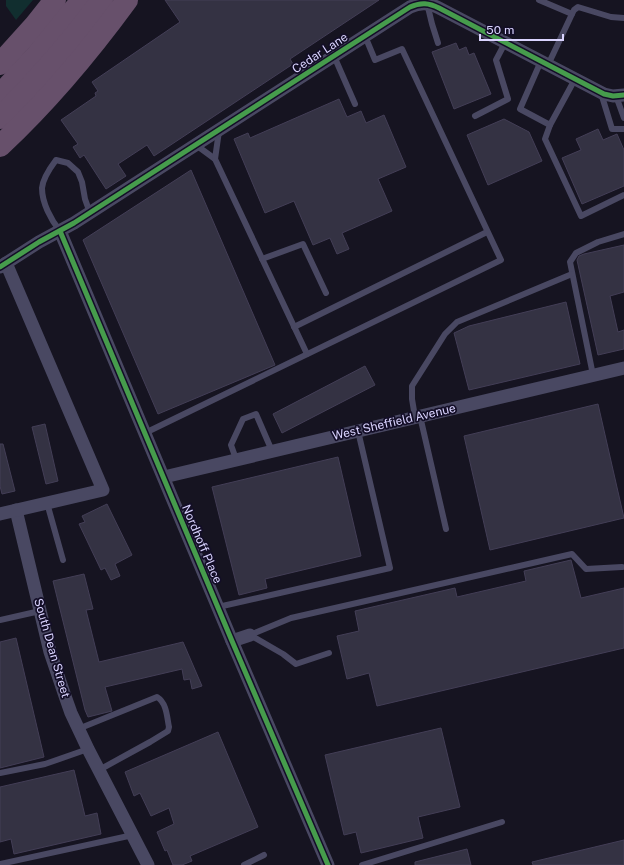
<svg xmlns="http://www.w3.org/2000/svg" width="624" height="865" viewBox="0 0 624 865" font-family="'Public Sans',sans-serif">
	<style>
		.green { fill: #112e2f }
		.building { fill: #343243; stroke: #433e56 }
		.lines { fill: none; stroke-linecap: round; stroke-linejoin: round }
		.service { stroke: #494862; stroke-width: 6 }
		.minor { stroke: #494862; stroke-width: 13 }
		.motorway { stroke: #67506b; stroke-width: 22 }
		.cycleway-casing { stroke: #130e27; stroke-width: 8 }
		.cycleway { stroke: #469c4c; stroke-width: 5 }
		.labels { text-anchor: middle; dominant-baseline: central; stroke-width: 3.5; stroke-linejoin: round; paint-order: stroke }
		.street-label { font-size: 12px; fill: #dad4ff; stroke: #130e27 }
	</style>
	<rect width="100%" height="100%" fill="#161421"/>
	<polygon class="green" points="6,0 33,0 16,20 6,6"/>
	<g class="building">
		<polygon points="165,0 379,0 290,59 293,64 154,156 147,145 118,164 126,176 106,189 84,155 80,158 73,147 78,144 61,120 96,96 95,93 98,91 92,82 180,22"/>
		<polygon points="456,43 459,50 466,47 469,55 474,53 491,94 454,109 432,52"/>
		<polygon points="339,99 347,117 361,111 366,123 384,115 406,167 378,179 392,211 342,233 349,249 337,254 330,238 313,245 294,201 265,213 234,139 248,133 250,138"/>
		<polygon points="504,119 529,132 542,161 488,185 467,135"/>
		<polygon points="598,129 603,140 617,134 624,150 624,186 582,204 562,158 581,150 576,139"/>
		<polygon points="191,170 275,365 158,414 83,240"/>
		<polygon points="624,245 624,292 610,296 618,332 624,330 624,349 598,355 577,260 579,256 584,254"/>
		<polygon points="566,302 580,364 469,390 454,333 469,326"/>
		<polygon points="365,366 375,385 282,433 273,414"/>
		<polygon points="598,404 624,518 490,550 464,436"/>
		<polygon points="45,424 58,481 46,484 32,427"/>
		<polygon points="0,444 3,444 15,491 2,494 0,486"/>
		<polygon points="338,457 361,556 265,579 267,588 239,595 212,487"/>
		<polygon points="107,504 132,555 115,564 120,576 111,580 105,568 101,570 79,524 85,522 82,516"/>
		<polygon points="571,560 581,598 624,588 624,648 377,706 369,673 347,679 337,636 359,631 355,611 455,588 457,597 526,581 524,571"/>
		<polygon points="84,574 93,609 86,610 99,662 183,642 202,686 192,689 190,679 184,680 182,669 105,687 112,711 88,717 85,710 53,581"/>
		<polygon points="16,638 44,757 0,768 0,642"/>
		<polygon points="441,728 460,807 418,817 423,838 361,853 356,832 344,835 325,755"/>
		<polygon points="218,732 258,827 190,856 192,861 182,865 173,865 167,850 165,851 157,832 174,824 169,808 151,816 140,793 134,796 125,772"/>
		<polygon points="74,770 85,816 97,813 101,834 14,854 11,839 0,842 0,787"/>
		<polygon points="624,840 624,865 533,865 532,862"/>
		<polygon points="467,849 471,865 415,865 415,862"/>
	</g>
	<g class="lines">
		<g class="service">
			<polyline points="539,0 572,14 574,10 578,7 611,17 624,18"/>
			<polyline points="427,3 432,24 438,43"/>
			<polyline points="334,56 355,104"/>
			<polyline points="541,61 520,109 550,125 575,79"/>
			<polyline points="548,65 572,14"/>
			<polyline points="601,93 612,129 624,129"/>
			<polyline points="616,96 624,118"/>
			<polyline points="475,116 508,99 496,60 505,43"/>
			<polyline points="550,125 545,139 581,216 624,195"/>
			<polyline points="196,145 215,159 307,354"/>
			<polyline points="215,159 219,131"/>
			<path d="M60,231C51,220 42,203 42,188C43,178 50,168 56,160L68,163L78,172L82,182L85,199L90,213"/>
			<polyline points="262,259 303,244 326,293"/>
			<polyline points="294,327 487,232"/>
			<polyline points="593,375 570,262 576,253 598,242 624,234"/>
			<polyline points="420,416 446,529"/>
			<polyline points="415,417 412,399 412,386 445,334 457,322 572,274"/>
			<polyline points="145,433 501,260 402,49 375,60 365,36"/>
			<polyline points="236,459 231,445 243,419 256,414 272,451"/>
			<polyline points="47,503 63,560"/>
			<polyline points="218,607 390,568 358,431"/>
			<polyline points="0,620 40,611"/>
			<polyline points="250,635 291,618 572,554 586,569 622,567"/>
			<polyline points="250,635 283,654 296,664 329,653"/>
			<path d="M78,729L157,697C167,703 167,718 169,727L168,731L150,742L99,770"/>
			<polyline points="0,773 45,764 88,749"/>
			<polyline points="0,864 133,835"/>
			<polyline points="244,865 264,855"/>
			<polyline points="362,865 502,822"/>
		</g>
		<g class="minor">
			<polyline points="60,231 232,641 328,865"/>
			<path d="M0,267L39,242L74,223L410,7C421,2 429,3 439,8L604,94L613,96L624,95"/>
			<polyline points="164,477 624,368"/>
			<polyline points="16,510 50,652 65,696 71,713 88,749 148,865"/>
			<polyline points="0,514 103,490 6,263"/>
			<polyline points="232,641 250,635"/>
		</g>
		<g class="motorway">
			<polyline points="0,64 35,25 55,0"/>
			<polyline points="0,95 37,55 82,0"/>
			<path d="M0,118C37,81 71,42 102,0"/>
			<path d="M0,146C47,102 89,52 127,0"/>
		</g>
		<defs>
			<g id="cycleway">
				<polyline points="60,231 232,641 328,865"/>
				<path d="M0,267L39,242L74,223L410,7C421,2 429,3 439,8L604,94L613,96L624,95"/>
			</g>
		</defs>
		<use href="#cycleway" class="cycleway-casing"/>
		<use href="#cycleway" class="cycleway"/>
	</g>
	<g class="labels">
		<g class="street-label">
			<text transform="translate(320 53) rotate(-33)">Cedar Lane</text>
			<text transform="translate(394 422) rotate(-13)">West Sheffield Avenue</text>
			<text transform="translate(202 544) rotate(67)">Nordhoff Place</text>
			<text transform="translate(52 648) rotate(74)">South Dean Street</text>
		</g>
	</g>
	<path d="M480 34v6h83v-6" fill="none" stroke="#dad4ff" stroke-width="2"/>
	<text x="486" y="34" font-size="12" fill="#dad4ff" stroke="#130e27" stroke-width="3" paint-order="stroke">50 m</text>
</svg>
